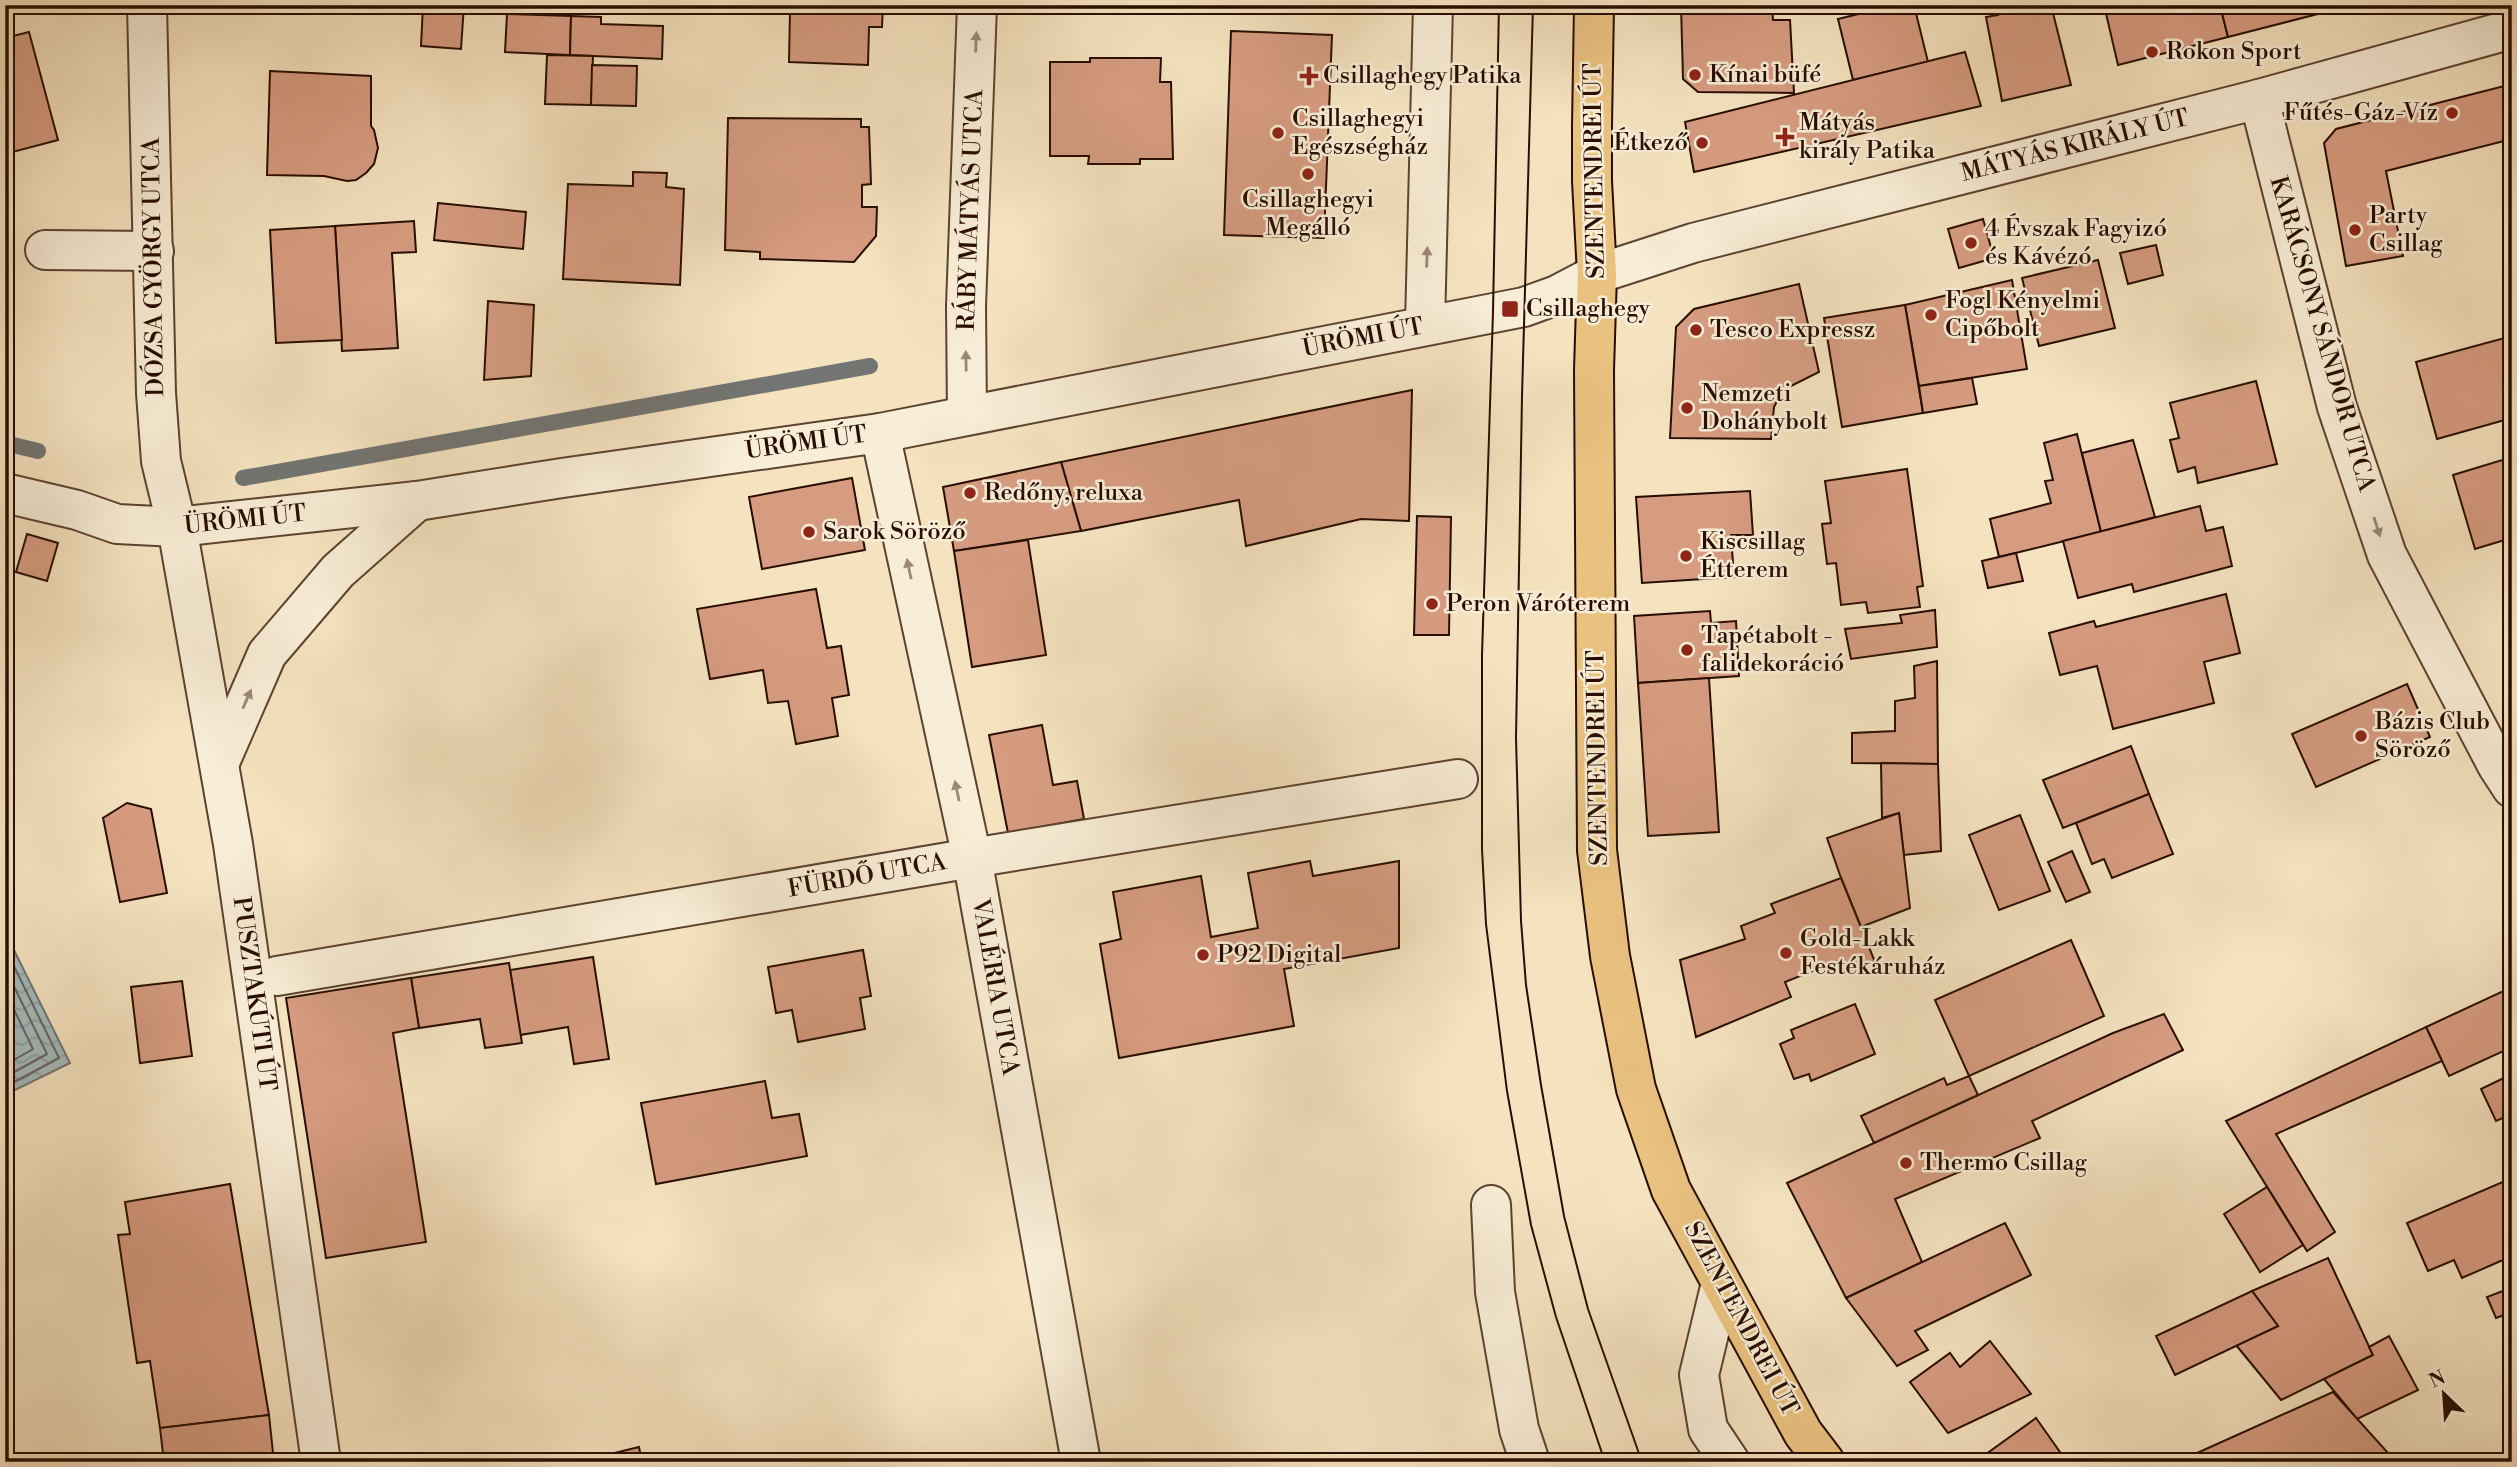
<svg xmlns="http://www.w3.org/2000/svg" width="2517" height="1467" viewBox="0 0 2517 1467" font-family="'Libre Bodoni',serif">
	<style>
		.water { fill: url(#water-waves); stroke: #727572; stroke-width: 2 }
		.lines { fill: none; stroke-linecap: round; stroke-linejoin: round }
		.shore { stroke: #66645f; stroke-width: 2 }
		.stream { stroke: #727572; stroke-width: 16 }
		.building { fill: #d69c81; stroke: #290d00; stroke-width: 2 }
		.minor-casing { stroke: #5c4230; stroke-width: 42 }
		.major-casing { stroke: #290d00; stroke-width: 42 }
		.minor { stroke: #f8edd6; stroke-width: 38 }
		.major { stroke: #eac280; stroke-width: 38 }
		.tram { stroke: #290d00; stroke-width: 2 }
		.oneway { fill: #9b8876 }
		.poi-dot { fill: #8f2418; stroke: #f8edd6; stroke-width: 2.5 }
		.labels { text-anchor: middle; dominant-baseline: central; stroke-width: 5; stroke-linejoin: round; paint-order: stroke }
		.poi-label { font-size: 24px; fill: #290d00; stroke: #f8edd6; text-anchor: start }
		.street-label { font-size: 24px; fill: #290d00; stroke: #f8edd6 }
	</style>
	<defs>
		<pattern id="water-waves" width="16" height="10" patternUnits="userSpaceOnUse" patternTransform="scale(1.75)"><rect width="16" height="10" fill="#a3bbbe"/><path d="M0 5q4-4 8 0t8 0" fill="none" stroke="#8ca0a2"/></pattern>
	</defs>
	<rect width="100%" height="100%" fill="#f5e3c0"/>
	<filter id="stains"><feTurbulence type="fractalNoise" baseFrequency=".00286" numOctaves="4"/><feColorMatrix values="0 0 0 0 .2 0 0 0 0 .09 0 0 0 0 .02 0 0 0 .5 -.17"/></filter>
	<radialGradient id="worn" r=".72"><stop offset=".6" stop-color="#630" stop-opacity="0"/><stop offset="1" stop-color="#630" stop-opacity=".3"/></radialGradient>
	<polygon class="water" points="5,932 70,1063 5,1095"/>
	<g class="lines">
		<g class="shore">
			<polyline points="5,948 59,1058 5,1087"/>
			<polyline points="5,968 47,1054 5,1077"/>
			<polyline points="5,991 33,1049 5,1065"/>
		</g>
		<g class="stream">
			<polyline points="5,443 38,451"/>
			<polyline points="243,478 870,366"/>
		</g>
	</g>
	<g class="building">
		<polygon points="423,5 464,5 461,49 421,46"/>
		<polygon points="765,5 883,5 882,27 869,27 868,65 789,62 790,11 764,10"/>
		<polygon points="1681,5 1772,5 1773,20 1790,20 1794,93 1698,92 1683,79"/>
		<polygon points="1895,5 1914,5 1928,62 1853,80 1838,19"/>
		<polygon points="1995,5 2051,5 2071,85 2002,101 1986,17 1998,15"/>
		<polygon points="2104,5 2220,5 2228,37 2118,65"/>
		<polygon points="2220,5 2353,5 2228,37"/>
		<polygon points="507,14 571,16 570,55 505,52"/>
		<polygon points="571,16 601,17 601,24 663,26 662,59 570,55"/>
		<polygon points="1231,31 1332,35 1324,238 1224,235"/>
		<polygon points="29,32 58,140 5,154 5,38"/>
		<polygon points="1965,52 1981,106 1694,172 1685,122"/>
		<polygon points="547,55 593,56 591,105 545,104"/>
		<polygon points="1090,58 1161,58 1160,82 1171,82 1173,159 1140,159 1140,164 1088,164 1089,156 1050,156 1050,62 1090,62"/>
		<polygon points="592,65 637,66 636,106 591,105"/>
		<polygon points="270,71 371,76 371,126 374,130 378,148 374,164 366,173 356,180 347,181 324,176 267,175"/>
		<polygon points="2512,84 2512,139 2386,171 2403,256 2346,266 2324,143 2336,129"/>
		<polygon points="728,118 861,119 861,127 869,127 871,184 862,185 862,207 877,207 876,236 854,262 760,259 760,252 725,250"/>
		<polygon points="633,172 667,173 666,187 684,189 680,285 563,279 568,184 633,186"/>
		<polygon points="438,203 526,212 523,249 434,240"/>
		<polygon points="1983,219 1994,258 1959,268 1948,229"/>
		<polygon points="414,221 416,252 392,253 398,348 342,351 335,226"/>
		<polygon points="335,226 342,340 276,343 270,230"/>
		<polygon points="2156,245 2163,275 2128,284 2120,253"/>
		<polygon points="2098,260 2115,328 2039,346 2022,278"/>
		<polygon points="2012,280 2027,369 1919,386 1905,305"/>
		<polygon points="1799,284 1819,372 1783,390 1774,407 1771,439 1670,438 1676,327 1694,309"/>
		<polygon points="488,301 534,305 531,376 484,380"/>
		<polygon points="1905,305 1923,413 1842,427 1824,318"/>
		<polygon points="2512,336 2512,418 2437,439 2416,362"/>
		<polygon points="1972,378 1977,404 1923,413 1919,386"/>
		<polygon points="2256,381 2277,464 2198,483 2195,467 2178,472 2170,440 2179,438 2170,403"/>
		<polygon points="1412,390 1409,521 1361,519 1246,546 1239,500 1081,531 1061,462"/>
		<polygon points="2077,434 2101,532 1999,557 1990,519 2051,503 2045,481 2053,480 2044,443"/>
		<polygon points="2133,440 2155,517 2101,532 2082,453"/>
		<polygon points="2512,457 2512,551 2508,539 2475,549 2453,475"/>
		<polygon points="1061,462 1081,531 954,551 943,487"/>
		<polygon points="1907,469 1923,586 1917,587 1920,607 1868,613 1866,602 1841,605 1836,563 1827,564 1822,524 1831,523 1825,481"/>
		<polygon points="852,478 865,550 762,569 749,497"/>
		<polygon points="1750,491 1753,535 1731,535 1734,577 1642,583 1636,497"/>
		<polygon points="2200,506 2206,531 2223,527 2232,566 2134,592 2132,584 2078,598 2063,541"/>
		<polygon points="1417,516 1451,517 1449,635 1414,635"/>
		<polygon points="27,534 58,543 47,581 16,572"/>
		<polygon points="1028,540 1046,655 972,667 954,551"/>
		<polygon points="2016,553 2023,581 1988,588 1982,561"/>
		<polygon points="816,589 827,648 841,646 849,695 832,698 838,736 796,744 788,701 768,703 763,670 710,679 697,609"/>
		<polygon points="2226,594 2240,653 2204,662 2214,703 2113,729 2097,666 2060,675 2049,633 2094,621 2096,627"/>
		<polygon points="1935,610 1937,647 1851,659 1845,629 1902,623 1900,615"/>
		<polygon points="1710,611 1711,623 1736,621 1739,676 1638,683 1634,616"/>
		<polygon points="1937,661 1938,764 1852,763 1852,733 1895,731 1895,701 1915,698 1914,666"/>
		<polygon points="1709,678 1719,832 1648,836 1638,683"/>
		<polygon points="2407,684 2430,737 2316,787 2292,734"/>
		<polygon points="1042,725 1053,785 1077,781 1084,819 1008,833 989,735"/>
		<polygon points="2131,746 2149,794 2063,828 2043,780"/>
		<polygon points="1881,763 1938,764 1941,851 1904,855 1899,813 1882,818"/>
		<polygon points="2149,794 2173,854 2112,878 2104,859 2092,864 2076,823"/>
		<polygon points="127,803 151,809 167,893 120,902 103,818"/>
		<polygon points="1899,813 1910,908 1861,927 1841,878 1827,838"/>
		<polygon points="2020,815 2050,891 1999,910 1969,835"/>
		<polygon points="2072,851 2090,892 2066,902 2048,862"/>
		<polygon points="1310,861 1313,876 1399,861 1399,948 1284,969 1294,1026 1119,1058 1100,944 1121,939 1113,892 1201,876 1211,937 1258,928 1248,873"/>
		<polygon points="1841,878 1875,962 1842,975 1837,961 1785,982 1791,997 1696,1037 1680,960 1745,939 1741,926 1775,913 1771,904"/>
		<polygon points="2071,940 2104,1016 1969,1076 1935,1000"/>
		<polygon points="863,950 871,996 860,998 865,1029 798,1042 792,1010 776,1013 768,967"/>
		<polygon points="593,957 609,1059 574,1064 568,1027 520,1035 510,970"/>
		<polygon points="509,963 522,1043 485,1048 480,1019 419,1028 411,978"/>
		<polygon points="411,978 419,1028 393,1033 426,1242 326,1258 286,998"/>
		<polygon points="182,981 192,1056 140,1063 131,987"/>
		<polygon points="2512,987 2512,1052 2510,1048 2449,1076 2426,1027"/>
		<polygon points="1855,1004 1875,1054 1811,1081 1809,1074 1794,1079 1780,1044 1794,1038 1791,1030"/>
		<polygon points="2164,1014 2183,1050 2032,1121 2040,1138 1895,1199 1922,1262 1846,1298 1787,1183 2113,1033"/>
		<polygon points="2426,1027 2442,1061 2276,1134 2335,1232 2307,1251 2226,1121"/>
		<polygon points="2512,1067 2512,1114 2496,1121 2481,1089 2506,1077 2503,1071"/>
		<polygon points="1969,1076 1978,1095 1874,1143 1861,1116 1944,1078 1947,1085"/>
		<polygon points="765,1081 772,1118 799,1114 807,1156 656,1184 641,1103"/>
		<polygon points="2512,1178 2512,1256 2462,1278 2454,1260 2428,1271 2407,1223"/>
		<polygon points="230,1184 269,1415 160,1428 150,1361 137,1363 118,1235 130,1234 125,1202"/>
		<polygon points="2267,1187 2303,1245 2260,1272 2224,1214"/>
		<polygon points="2005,1223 2031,1275 1915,1331 1928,1350 1897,1366 1846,1298"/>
		<polygon points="2328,1258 2373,1355 2281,1400 2236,1345 2278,1326 2252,1291"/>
		<polygon points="2508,1289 2512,1297 2512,1312 2496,1318 2487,1297"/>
		<polygon points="2252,1291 2278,1326 2175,1375 2156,1336"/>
		<polygon points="2389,1336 2418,1390 2357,1419 2324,1379 2373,1355 2369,1347"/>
		<polygon points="1990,1341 2031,1394 1948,1433 1910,1382 1950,1353 1960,1367"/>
		<polygon points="2333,1392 2388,1453 2369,1462 2177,1462"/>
		<polygon points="269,1415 274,1462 164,1462 160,1428"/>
		<polygon points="2036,1418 2067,1462 1975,1462"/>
		<polygon points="639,1447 642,1462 578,1462"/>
	</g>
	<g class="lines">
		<defs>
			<g id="minor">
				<polyline points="147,5 156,393 161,461 177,527 233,844 321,1462"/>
				<polyline points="2259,99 2337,407 2387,555 2497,765 2512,788"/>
				<polyline points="45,250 154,251"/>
				<polyline points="1425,325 1433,5"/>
				<polyline points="967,415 966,306 977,5"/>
				<polyline points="880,433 972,858 1081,1462"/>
				<polyline points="5,493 77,510 117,524 177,527 417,501 562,478 880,433 1524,307 1557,295 1597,274 1693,243 2259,99 2512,29"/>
				<polyline points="220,762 267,654 338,571 417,501"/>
				<polyline points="277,976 972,858 1458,779"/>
				<polyline points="1491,1205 1495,1292 1519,1429 1530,1462"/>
				<polyline points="1721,1283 1699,1375 1708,1429 1730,1462"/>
			</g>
			<polyline id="major" points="1594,5 1592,126 1592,181 1597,274 1594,370 1597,850 1610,956 1636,1089 1671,1190 1803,1433 1825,1462"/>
		</defs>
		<use href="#minor" class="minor-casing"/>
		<use href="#major" class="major-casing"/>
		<use href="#minor" class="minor"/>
		<use href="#major" class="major"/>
		<g class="tram">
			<polyline points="1499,5 1493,312 1482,655 1482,849 1486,924 1507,1091 1531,1225 1556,1317 1605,1462"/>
			<polyline points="1533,5 1522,396 1516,738 1521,921 1526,985 1541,1085 1564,1216 1588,1309 1642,1462"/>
		</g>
	</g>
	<defs><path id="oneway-solid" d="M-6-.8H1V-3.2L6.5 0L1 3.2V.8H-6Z" transform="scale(1.75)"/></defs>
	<g class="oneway">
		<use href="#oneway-solid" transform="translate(976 42) rotate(-88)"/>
		<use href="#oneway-solid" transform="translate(1427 257) rotate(-88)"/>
		<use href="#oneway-solid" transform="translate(966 361) rotate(-91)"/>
		<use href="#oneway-solid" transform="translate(2377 527) rotate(72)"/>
		<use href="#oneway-solid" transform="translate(909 569) rotate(-102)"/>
		<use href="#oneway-solid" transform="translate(247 699) rotate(-66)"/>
		<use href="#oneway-solid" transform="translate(957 791) rotate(-102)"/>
	</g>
	<g class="poi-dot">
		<circle cx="2152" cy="52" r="7"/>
		<circle cx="1695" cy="75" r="7"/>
		<path d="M1305.5 65.5h7v7h7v7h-7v7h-7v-7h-7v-7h7z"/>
		<circle cx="2452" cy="113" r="7"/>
		<circle cx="1278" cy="133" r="7"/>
		<path d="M1781.5 126.5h7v7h7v7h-7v7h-7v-7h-7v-7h7z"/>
		<circle cx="1702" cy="143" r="7"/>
		<circle cx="1308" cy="174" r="7"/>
		<circle cx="2355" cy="230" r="7"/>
		<circle cx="1971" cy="243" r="7"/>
		<rect x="1501" y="300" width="18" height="18" rx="3.5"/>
		<circle cx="1931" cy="315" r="7"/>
		<circle cx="1696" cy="330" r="7"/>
		<circle cx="1687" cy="408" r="7"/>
		<circle cx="970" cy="493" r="7"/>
		<circle cx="809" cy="532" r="7"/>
		<circle cx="1686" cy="556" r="7"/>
		<circle cx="1432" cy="604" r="7"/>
		<circle cx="1687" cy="650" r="7"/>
		<circle cx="2361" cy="736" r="7"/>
		<circle cx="1786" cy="953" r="7"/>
		<circle cx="1203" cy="955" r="7"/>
		<circle cx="1906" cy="1163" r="7"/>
	</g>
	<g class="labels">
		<g class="poi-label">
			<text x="2166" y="52">Rokon Sport</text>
			<text x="1709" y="75">Kínai büfé</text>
			<text x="1323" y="76">Csillaghegy Patika</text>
			<text x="2438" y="113" text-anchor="end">Fűtés-Gáz-Víz</text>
			<text x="1292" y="119">Csillaghegyi<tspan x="1292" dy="28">Egészségház</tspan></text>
			<text x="1799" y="123">Mátyás<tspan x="1799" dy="28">király Patika</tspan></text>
			<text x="1688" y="143" text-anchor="end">Étkező</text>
			<text x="1308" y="200" text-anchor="middle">Csillaghegyi<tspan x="1308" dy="28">Megálló</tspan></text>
			<text x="2369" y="216">Party<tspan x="2369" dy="28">Csillag</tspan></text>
			<text x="1985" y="229">4 Évszak Fagyizó<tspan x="1985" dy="28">és Kávézó</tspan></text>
			<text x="1945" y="301">Fogl Kényelmi<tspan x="1945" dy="28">Cipőbolt</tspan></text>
			<text x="1526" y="309">Csillaghegy</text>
			<text x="1710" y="330">Tesco Expressz</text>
			<text x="1701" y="394">Nemzeti<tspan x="1701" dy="28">Dohánybolt</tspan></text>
			<text x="984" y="493">Redőny, reluxa</text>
			<text x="823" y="532">Sarok Söröző</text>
			<text x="1700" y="542">Kiscsillag<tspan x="1700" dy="28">Étterem</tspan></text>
			<text x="1446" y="604">Peron Váróterem</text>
			<text x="1701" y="636">Tapétabolt -<tspan x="1701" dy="28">falidekoráció</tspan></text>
			<text x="2375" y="722">Bázis Club<tspan x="2375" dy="28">Söröző</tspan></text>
			<text x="1800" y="939">Gold-Lakk<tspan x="1800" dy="28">Festékáruház</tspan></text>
			<text x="1217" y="955">P92 Digital</text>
			<text x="1920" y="1163">Thermo Csillag</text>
		</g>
		<g class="street-label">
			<text transform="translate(2075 146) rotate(-14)">MÁTYÁS KIRÁLY ÚT</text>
			<text transform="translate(1595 171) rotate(-91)">SZENTENDREI ÚT</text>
			<text transform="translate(971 210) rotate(-88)">RÁBY MÁTYÁS UTCA</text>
			<text transform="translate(154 267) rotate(-91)">DÓZSA GYÖRGY UTCA</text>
			<text transform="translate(2322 334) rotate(74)">KARÁCSONY SÁNDOR UTCA</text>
			<text transform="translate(1363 338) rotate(-11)">ÜRÖMI ÚT</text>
			<text transform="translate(806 443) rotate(-8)">ÜRÖMI ÚT</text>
			<text transform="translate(245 520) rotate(-6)">ÜRÖMI ÚT</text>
			<text transform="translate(1598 758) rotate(-91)">SZENTENDREI ÚT</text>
			<text transform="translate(867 876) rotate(-10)">FÜRDŐ UTCA</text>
			<text transform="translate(995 987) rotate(80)">VALÉRIA UTCA</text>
			<text transform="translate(254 994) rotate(82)">PUSZTAKÚTI ÚT</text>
			<text transform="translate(1741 1319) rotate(62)">SZENTENDREI ÚT</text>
		</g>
	</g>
	<rect width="2517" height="1467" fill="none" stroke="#f5e3c0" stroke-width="28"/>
	<rect x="7" y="7" width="2503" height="1453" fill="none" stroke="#290d00" stroke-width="3.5"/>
	<rect x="14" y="14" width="2489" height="1439" fill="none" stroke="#290d00" stroke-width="2"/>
	<g transform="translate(2444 1394) rotate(335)" stroke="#f8edd6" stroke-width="5" paint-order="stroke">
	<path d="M0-5L12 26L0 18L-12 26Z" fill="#290d00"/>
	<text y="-10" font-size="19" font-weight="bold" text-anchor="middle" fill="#290d00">N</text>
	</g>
	<rect width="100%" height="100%" filter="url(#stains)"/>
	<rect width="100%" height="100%" fill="url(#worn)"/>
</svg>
